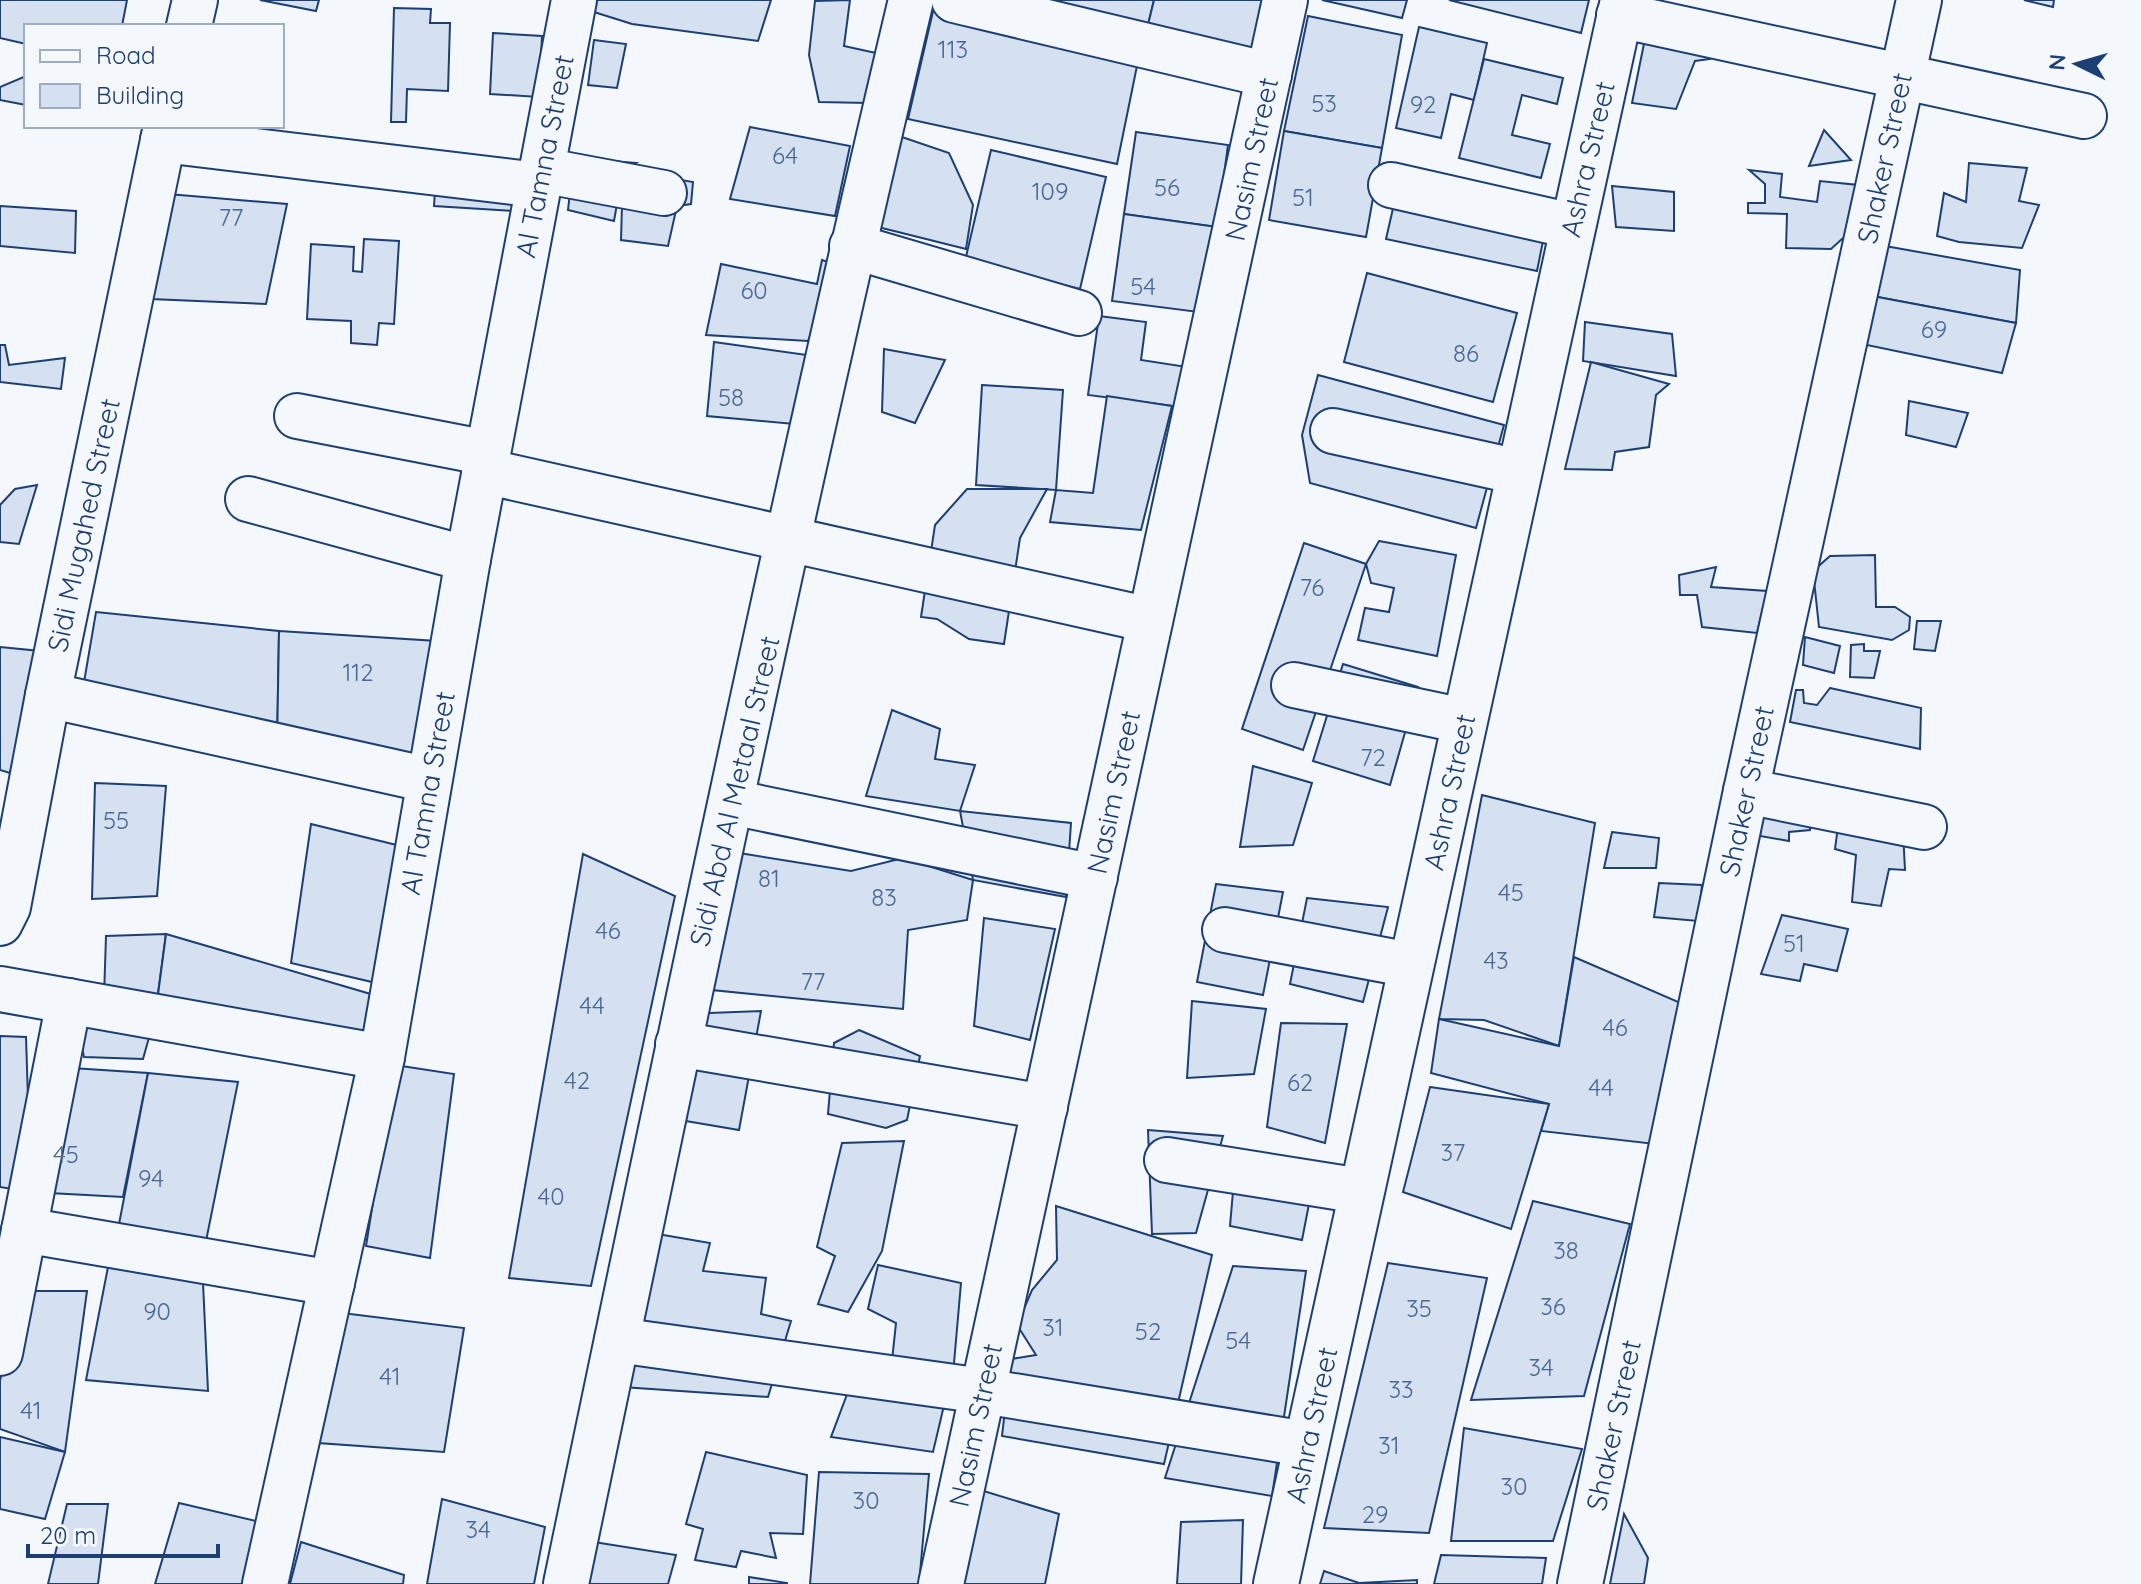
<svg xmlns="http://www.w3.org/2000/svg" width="2141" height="1584" viewBox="0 0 2141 1584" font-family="Quicksand,sans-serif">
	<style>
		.building { fill: #d5e0f0; stroke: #1d3f73; stroke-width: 2 }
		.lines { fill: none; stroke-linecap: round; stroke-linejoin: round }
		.minor-casing { stroke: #1d3f73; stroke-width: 48 }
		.minor { stroke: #f4f7fb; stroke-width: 44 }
		.labels { text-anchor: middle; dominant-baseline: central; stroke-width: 6; stroke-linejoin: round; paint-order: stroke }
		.number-label { font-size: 24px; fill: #4b6792 }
		.street-label { font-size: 28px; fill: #1d3f73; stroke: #f4f7fb }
	</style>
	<rect width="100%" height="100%" fill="#f4f7fb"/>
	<g class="building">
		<polygon points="0,0 127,0 122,26 26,26 26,44 0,38"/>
		<polygon points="260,0 319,0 316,11"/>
		<polygon points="597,0 771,0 758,41 632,24 594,12"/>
		<polygon points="850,0 844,46 876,53 868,103 819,102 809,55 815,1"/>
		<polygon points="1044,0 1154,0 1146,33"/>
		<polygon points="1154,0 1268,0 1254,59 1146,33"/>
		<polygon points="1322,0 1407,0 1402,18"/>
		<polygon points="1449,0 1589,0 1581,33"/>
		<polygon points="2024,0 2054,0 2053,7"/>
		<polygon points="1652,4 1702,14 1710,59 1695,61 1676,109 1632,103"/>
		<polygon points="934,7 1138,61 1117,164 908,119"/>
		<polygon points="394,8 431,9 430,23 450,23 448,91 407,89 406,122 391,122"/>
		<polygon points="1308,16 1402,35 1382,148 1284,131"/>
		<polygon points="1419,27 1487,43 1474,100 1451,94 1441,138 1396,128"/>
		<polygon points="493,33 542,36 539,97 490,94"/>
		<polygon points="594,40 626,44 617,88 588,85"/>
		<polygon points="1484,59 1563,78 1557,104 1522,95 1512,135 1550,144 1541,178 1459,158"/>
		<polygon points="26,76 26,105 0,100 0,87"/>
		<polygon points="750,127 850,146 835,216 730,199"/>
		<polygon points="1824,130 1851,160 1809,166"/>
		<polygon points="1284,131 1382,148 1366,237 1269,220"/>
		<polygon points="1136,132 1228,145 1217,227 1124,214"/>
		<polygon points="896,135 949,153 973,205 966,249 874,226"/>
		<polygon points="991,150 1106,177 1080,289 965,261"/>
		<polygon points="574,158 636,163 623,170 614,221 568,210"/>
		<polygon points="437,162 518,166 515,211 434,206"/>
		<polygon points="1969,163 2027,168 2019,201 2039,205 2022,248 1959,242 1937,236 1944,193 1966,202"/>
		<polygon points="623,170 693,182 691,204 677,206 668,246 621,240"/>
		<polygon points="1749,170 1782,174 1780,197 1817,202 1820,181 1858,185 1853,229 1831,249 1786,248 1787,214 1748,213 1748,203 1765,203 1765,184"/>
		<polygon points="1612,186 1674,192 1674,231 1616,227"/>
		<polygon points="168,194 287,204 266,304 151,299"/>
		<polygon points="1394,204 1544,236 1537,271 1386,239"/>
		<polygon points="0,206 76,211 75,253 0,246"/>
		<polygon points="1124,214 1217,227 1206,313 1112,301"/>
		<polygon points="364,239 399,241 394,324 379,323 377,345 351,343 351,321 307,319 311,244 354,247 353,271 362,272"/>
		<polygon points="1885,246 2020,270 2016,323 1867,295"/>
		<polygon points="822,260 837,265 808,341 706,335 721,264 817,284"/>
		<polygon points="1367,273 1517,313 1493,402 1344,362"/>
		<polygon points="1867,295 2016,323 2002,373 1862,344"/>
		<polygon points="1099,316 1146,322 1141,360 1187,367 1181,407 1088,395"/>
		<polygon points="1585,322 1672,334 1676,376 1583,361"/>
		<polygon points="714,342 814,356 794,424 707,416"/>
		<polygon points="0,345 5,345 9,365 65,358 61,389 0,382"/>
		<polygon points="884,349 945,360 915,423 882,412"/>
		<polygon points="1591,362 1669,384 1656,395 1649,447 1615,452 1612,470 1565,469"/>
		<polygon points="1318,375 1504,425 1476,528 1310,483 1302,435"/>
		<polygon points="982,385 1063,390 1056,490 976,485"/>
		<polygon points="1107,396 1172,406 1141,530 1050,522 1056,490 1093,493"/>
		<polygon points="1909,401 1968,413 1956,447 1906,435"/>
		<polygon points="37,485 19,544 0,542 0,505 15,489"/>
		<polygon points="967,489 1047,489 1020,538 1004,644 969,639 937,619 921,617 935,525"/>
		<polygon points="1379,541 1456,555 1437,656 1358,640 1365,608 1389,612 1394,588 1371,583 1366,564"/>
		<polygon points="1304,543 1366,564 1303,750 1242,729"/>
		<polygon points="1875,555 1876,607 1895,607 1910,617 1909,630 1892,640 1819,627 1813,571 1830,556"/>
		<polygon points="1716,567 1711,587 1767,591 1757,633 1702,627 1697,595 1680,595 1679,575"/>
		<polygon points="96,612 279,631 277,747 83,688"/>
		<polygon points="1917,621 1941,621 1935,651 1914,649"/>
		<polygon points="279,631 453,642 449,770 277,747"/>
		<polygon points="1805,637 1840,646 1834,673 1803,665"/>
		<polygon points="1864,644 1864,651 1880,651 1874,678 1850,677 1851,645"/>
		<polygon points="0,647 40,651 10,773 0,770"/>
		<polygon points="1343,664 1418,687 1390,785 1313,761"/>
		<polygon points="1830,688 1921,708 1920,749 1790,722 1796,690 1803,690 1804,703 1817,705"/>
		<polygon points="892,710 940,729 935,759 975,765 960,811 866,796"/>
		<polygon points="1253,766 1312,783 1293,845 1240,847"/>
		<polygon points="95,783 166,786 157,896 92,899"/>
		<polygon points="1763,794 1810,804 1810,830 1789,832 1789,841 1760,836"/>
		<polygon points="1482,795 1595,823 1559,1046 1484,1020 1439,1019"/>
		<polygon points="960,811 1071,823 1066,897 973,880"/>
		<polygon points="1839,819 1903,831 1905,870 1889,869 1881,906 1852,902 1856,855 1835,849"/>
		<polygon points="311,824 417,850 372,982 291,963"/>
		<polygon points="1612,832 1659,838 1656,868 1604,868"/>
		<polygon points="733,852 851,871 903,858 973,880 967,920 908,930 903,1009 712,990"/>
		<polygon points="583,854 675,896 591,1286 509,1278"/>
		<polygon points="1659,883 1702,885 1698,921 1654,917"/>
		<polygon points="1216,884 1283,892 1263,995 1197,982"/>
		<polygon points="1307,898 1388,907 1363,1002 1290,984"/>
		<polygon points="1782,915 1848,929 1837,971 1804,964 1800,981 1761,974"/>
		<polygon points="984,918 1055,929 1030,1040 974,1026"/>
		<polygon points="166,934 155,1016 104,997 106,936"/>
		<polygon points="166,934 391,1000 364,1055 157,1002"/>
		<polygon points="1574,957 1683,1004 1655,1144 1541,1131 1549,1104 1431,1073 1439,1019 1559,1046"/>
		<polygon points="1192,1001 1266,1009 1254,1074 1187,1078"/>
		<polygon points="761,1011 739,1130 662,1117 684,1014"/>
		<polygon points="155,1016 143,1059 84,1057 76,1019"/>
		<polygon points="1281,1023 1347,1024 1325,1143 1267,1127"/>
		<polygon points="859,1030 920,1056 907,1120 886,1128 828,1114 834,1043"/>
		<polygon points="0,1036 26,1037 31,1192 0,1187"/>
		<polygon points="395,1065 454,1074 430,1258 366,1246"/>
		<polygon points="56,1067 148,1073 123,1197 31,1192"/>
		<polygon points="148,1073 238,1082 202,1261 115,1245"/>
		<polygon points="1430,1087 1549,1104 1511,1229 1403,1192"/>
		<polygon points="1148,1130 1223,1136 1196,1233 1152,1234"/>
		<polygon points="904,1141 882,1251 848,1312 818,1304 835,1256 817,1247 842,1143"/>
		<polygon points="1316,1168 1302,1240 1230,1226 1234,1180"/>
		<polygon points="1533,1201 1630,1224 1584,1396 1471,1400"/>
		<polygon points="1056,1206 1212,1255 1164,1464 1002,1436 1011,1359 1036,1355 1017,1325 1032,1290 1057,1260"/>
		<polygon points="640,1231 710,1243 703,1271 766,1278 761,1314 791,1321 768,1397 608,1386"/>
		<polygon points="202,1261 208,1391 86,1380 109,1262"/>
		<polygon points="1388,1263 1487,1278 1429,1533 1324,1528"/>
		<polygon points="878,1265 961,1283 954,1363 933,1452 831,1437 863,1352 890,1379 896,1323 868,1309"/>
		<polygon points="1233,1266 1306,1271 1272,1496 1165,1478"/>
		<polygon points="28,1291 87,1291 65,1452 0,1429 0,1380"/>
		<polygon points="326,1311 464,1328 444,1452 318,1443"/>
		<polygon points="1464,1428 1582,1449 1553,1541 1451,1541"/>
		<polygon points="0,1437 65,1452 45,1519 0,1509"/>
		<polygon points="706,1452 807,1475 803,1534 770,1533 776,1558 741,1551 736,1567 695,1560 703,1529 686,1524"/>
		<polygon points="819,1472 929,1474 919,1584 810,1584"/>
		<polygon points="977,1489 1059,1514 1045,1584 958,1584"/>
		<polygon points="442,1499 545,1527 534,1584 427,1584"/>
		<polygon points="179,1503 265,1523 251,1584 155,1584"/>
		<polygon points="67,1504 108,1504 98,1584 48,1584"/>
		<polygon points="1624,1514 1648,1558 1644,1584 1610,1584"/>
		<polygon points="1243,1520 1241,1584 1177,1584 1181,1522"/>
		<polygon points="575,1539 676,1555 668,1584 575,1584"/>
		<polygon points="301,1542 404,1575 403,1584 290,1584"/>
		<polygon points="1441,1555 1546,1558 1542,1584 1434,1584"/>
		<polygon points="1324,1571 1359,1583 1417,1580 1417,1584 1320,1584"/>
		<polygon points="749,1577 787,1583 787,1584 749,1584"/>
	</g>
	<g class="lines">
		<defs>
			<g id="minor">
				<polyline points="954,0 1269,75"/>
				<polyline points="1619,15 2084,116"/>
				<polyline points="189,26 195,0"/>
				<polyline points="163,140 538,185"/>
				<polyline points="541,170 664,193"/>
				<polyline points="1391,185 1572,226"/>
				<polyline points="852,246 1079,313"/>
				<polyline points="297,416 488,453"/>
				<polyline points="1333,431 1519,472"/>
				<polyline points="484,471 1150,620"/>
				<polyline points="248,499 468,559"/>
				<polyline points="1294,685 1464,721"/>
				<polyline points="48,695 429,780"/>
				<polyline points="1746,791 1924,827"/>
				<polyline points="731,802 1095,877"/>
				<polyline points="0,923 8,907 48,695 166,126"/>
				<polyline points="1225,930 1411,965"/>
				<polyline points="0,989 382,1057"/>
				<polyline points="678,1044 1045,1107"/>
				<polyline points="1167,1160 1361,1191"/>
				<polyline points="24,1230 332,1283"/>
				<polyline points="617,1340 983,1391 1306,1444"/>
				<polyline points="0,1353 69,1001"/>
				<polyline points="265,1584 382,1057 468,559 574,0"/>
				<path d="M566,1584C676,1055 786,526 911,0"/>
				<polyline points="941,1584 1285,0"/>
				<polyline points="1276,1584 1623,0"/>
				<polyline points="1580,1584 1746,791 1919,0"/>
			</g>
		</defs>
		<use href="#minor" class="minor-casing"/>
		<use href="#minor" class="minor"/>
	</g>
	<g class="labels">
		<g class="number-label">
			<text x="953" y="49">113</text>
			<text x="1324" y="103">53</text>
			<text x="1423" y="104">92</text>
			<text x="785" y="155">64</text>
			<text x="1167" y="187">56</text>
			<text x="1050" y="191">109</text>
			<text x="1303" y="197">51</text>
			<text x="231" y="217">77</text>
			<text x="1143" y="286">54</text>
			<text x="754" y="290">60</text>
			<text x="1934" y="329">69</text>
			<text x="1466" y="353">86</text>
			<text x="731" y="397">58</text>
			<text x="1312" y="587">76</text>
			<text x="358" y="672">112</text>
			<text x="1373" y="757">72</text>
			<text x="116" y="820">55</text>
			<text x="769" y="878">81</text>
			<text x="1511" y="892">45</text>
			<text x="884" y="897">83</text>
			<text x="608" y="930">46</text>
			<text x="1794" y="943">51</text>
			<text x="1496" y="960">43</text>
			<text x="813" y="981">77</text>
			<text x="592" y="1005">44</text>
			<text x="1615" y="1027">46</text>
			<text x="577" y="1080">42</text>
			<text x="1300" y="1082">62</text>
			<text x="1601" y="1087">44</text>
			<text x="1453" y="1152">37</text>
			<text x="66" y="1154">45</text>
			<text x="151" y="1178">94</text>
			<text x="551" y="1196">40</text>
			<text x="1566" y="1250">38</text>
			<text x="1553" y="1306">36</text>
			<text x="1419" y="1308">35</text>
			<text x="157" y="1311">90</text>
			<text x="1053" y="1327">31</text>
			<text x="1148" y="1331">52</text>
			<text x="1238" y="1340">54</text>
			<text x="1541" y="1367">34</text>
			<text x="390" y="1376">41</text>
			<text x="1401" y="1389">33</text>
			<text x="31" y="1410">41</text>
			<text x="1389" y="1445">31</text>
			<text x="1514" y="1486">30</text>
			<text x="866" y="1500">30</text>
			<text x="1375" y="1514">29</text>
			<text x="478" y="1529">34</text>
		</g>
		<g class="street-label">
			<text transform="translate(544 156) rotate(-79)">Al Tamna Street</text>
			<text transform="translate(1884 158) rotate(-78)">Shaker Street</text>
			<text transform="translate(1251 159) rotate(-78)">Nasim Street</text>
			<text transform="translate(1587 159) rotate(-77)">Ashra Street</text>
			<text transform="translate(83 525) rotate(-78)">Sidi Mugahed Street</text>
			<text transform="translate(734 791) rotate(-77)">Sidi Abd Al Metaal Street</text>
			<text transform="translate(1746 791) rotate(-78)">Shaker Street</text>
			<text transform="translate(1113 792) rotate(-78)">Nasim Street</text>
			<text transform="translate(1449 792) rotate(-78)">Ashra Street</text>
			<text transform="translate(427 793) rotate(-80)">Al Tamna Street</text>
			<text transform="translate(975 1425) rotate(-78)">Nasim Street</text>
			<text transform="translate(1311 1425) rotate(-78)">Ashra Street</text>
			<text transform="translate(1613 1425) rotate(-78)">Shaker Street</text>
		</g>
	</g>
	<rect x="24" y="24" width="260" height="104" fill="#f4f7fb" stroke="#9eadc5" stroke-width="2"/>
	<rect x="40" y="50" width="40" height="12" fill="#f4f7fb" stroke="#9eadc5" stroke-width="2"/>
	<text x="96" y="64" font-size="24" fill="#1d3f73">Road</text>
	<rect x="40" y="84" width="40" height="24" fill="#d5e0f0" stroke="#9eadc5" stroke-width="2"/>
	<text x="96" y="104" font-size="24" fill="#1d3f73">Building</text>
	<g transform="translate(2077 64) rotate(275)" stroke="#f4f7fb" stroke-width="6" paint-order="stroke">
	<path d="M0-6L14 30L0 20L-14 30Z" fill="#1d3f73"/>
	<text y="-12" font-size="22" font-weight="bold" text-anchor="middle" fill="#1d3f73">N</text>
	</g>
	<path d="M28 1544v12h190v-12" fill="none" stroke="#1d3f73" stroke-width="4"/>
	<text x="40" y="1544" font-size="24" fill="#1d3f73" stroke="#f4f7fb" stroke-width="6" paint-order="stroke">20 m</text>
</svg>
